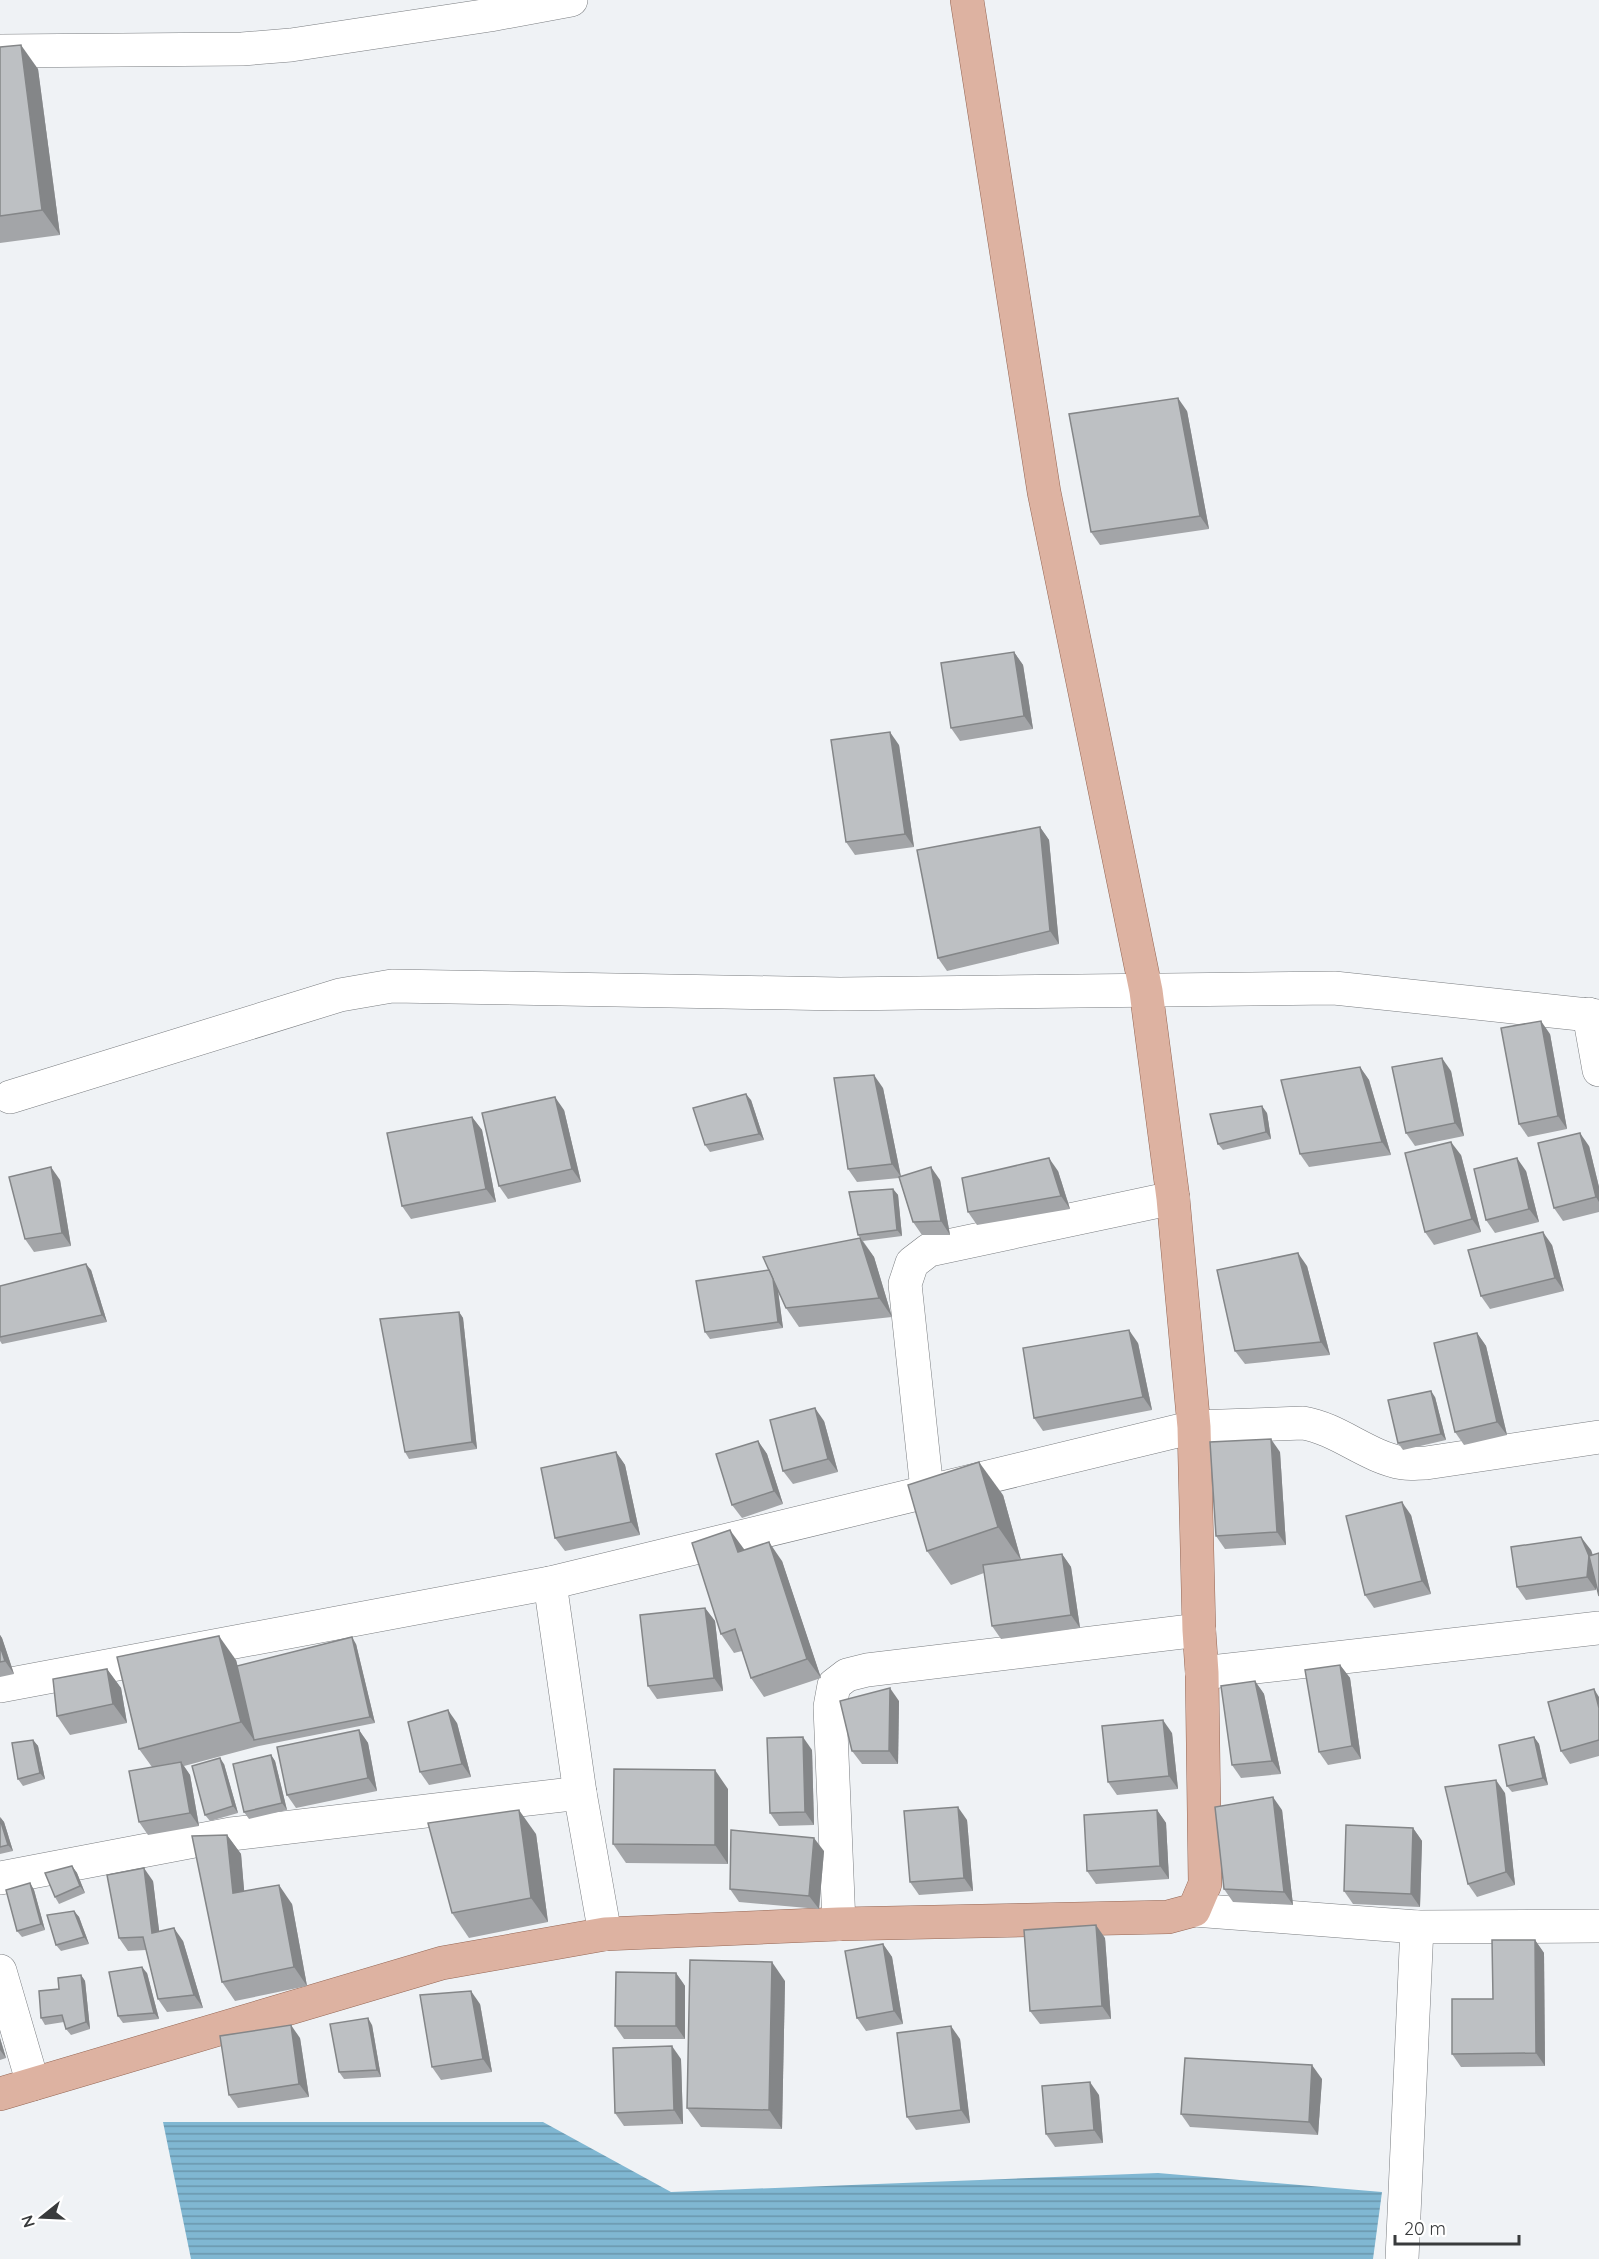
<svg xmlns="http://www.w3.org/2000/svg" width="1599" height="2259" viewBox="0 0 1599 2259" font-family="Quicksand,sans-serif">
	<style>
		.water { fill: url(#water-rules) }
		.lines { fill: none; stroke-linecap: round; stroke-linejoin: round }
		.minor-casing { stroke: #7a7d80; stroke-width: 34 }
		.major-casing { stroke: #956755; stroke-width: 34 }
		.minor { stroke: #fff; stroke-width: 33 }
		.major { stroke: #ddb2a1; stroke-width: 33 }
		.wall { fill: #a3a5a8 }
		.shaded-wall { fill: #848688 }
		.building { fill: #bdc0c3; stroke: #848688; stroke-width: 1.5 }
	</style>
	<defs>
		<pattern id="water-rules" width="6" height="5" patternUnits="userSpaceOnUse" patternTransform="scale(1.5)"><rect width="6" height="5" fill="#80b7d2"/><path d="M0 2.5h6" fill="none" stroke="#6a96ac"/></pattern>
	</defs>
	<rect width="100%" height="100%" fill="#eff2f5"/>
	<polygon class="water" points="163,2122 543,2122 671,2192 1158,2173 1382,2192 1373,2259 191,2259"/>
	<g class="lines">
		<defs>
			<g id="minor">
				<polyline points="0,51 242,49 291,45 490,15 571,0"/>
				<polyline points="1589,1014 1599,1070"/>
				<polyline points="10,1097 340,995 392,986 840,994 1334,988 1599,1016"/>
				<polyline points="927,1490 905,1284 912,1263 929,1250 1173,1198"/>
				<polyline points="550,1583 580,1793 605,1934"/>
				<polyline points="1202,1673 1599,1628"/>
				<path d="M0,1686L550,1583L1194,1427L1303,1423C1339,1429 1367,1457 1403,1463C1410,1464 1418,1463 1426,1463L1599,1437"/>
				<polyline points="0,1878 231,1834 580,1793"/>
				<polyline points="1194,1910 1417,1927 1599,1926"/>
				<polyline points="839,1924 830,1707 834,1685 847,1675 867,1670 1199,1630"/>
				<polyline points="0,1971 33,2084"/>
				<polyline points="1402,2259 1417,1927"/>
			</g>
			<polyline id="major" points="0,2094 442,1963 605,1934 839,1924 1168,1917 1194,1910 1205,1884 1202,1673 1199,1630 1194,1427 1173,1198 1146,991 1044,492 967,0"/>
		</defs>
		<use href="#minor" class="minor-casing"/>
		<use href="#major" class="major-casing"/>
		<use href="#minor" class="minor"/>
		<use href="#major" class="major"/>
	</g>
	<g class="wall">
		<polygon points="0,47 38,69 60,235 0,243"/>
		<polygon points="1187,411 1209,529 1100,545 1091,532"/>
		<polygon points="1014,652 1023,665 1033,729 960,741 951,728"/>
		<polygon points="899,745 914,847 855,855 846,842"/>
		<polygon points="1040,827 1049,840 1059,944 947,971 938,958"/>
		<polygon points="1550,1034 1567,1129 1528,1137 1519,1124"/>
		<polygon points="1360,1067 1369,1080 1391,1155 1309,1167 1300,1154"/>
		<polygon points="1451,1071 1464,1136 1415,1146 1406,1133"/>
		<polygon points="883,1088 901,1177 940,1180 950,1235 922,1235 913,1222 899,1178 857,1182 848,1169"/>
		<polygon points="751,1100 764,1140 710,1152 705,1145"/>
		<polygon points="564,1110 581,1182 508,1199 499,1186"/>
		<polygon points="1267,1113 1271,1139 1223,1150 1218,1144"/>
		<polygon points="472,1117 482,1130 496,1202 411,1219 402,1206"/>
		<polygon points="1589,1146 1599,1187 1599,1212 1563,1221 1554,1208"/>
		<polygon points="1461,1155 1481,1232 1434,1245 1425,1232"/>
		<polygon points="1058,1171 1070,1209 977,1225 968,1212"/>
		<polygon points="1526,1171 1539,1222 1495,1233 1486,1220"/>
		<polygon points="60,1180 71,1246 34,1252 25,1239"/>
		<polygon points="893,1189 898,1195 902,1236 863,1241 874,1257 892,1317 799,1327 786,1308 778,1291 783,1328 710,1339 705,1332 769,1270 860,1238 858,1235"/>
		<polygon points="1552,1245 1564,1291 1490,1309 1481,1296"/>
		<polygon points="1307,1266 1330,1355 1245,1364 1235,1351"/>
		<polygon points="91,1270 107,1322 2,1344 0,1341 0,1286"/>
		<polygon points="459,1312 463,1318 477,1449 409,1459 405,1452"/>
		<polygon points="1477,1333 1486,1346 1507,1435 1464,1445 1455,1432"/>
		<polygon points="1138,1343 1152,1410 1043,1431 1034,1418"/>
		<polygon points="1435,1397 1446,1440 1403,1450 1398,1443"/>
		<polygon points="824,1421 838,1472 793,1484 783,1471"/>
		<polygon points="758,1441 767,1454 783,1504 742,1518 732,1505"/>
		<polygon points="616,1452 625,1465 640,1535 565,1551 555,1538"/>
		<polygon points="1280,1452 1286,1545 1225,1549 1216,1536"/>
		<polygon points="1003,1495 1021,1560 1062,1554 1071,1567 1080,1628 1001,1639 992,1626 984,1573 951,1585 927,1551"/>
		<polygon points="1411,1515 1431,1594 1374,1608 1365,1595"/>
		<polygon points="744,1550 782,1561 821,1678 764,1697 751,1678 742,1651 734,1653 721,1634"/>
		<polygon points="1591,1550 1592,1555 1596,1590 1526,1600 1517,1587"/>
		<polygon points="705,1608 715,1621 723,1691 657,1699 648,1686"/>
		<polygon points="0,1635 2,1638 14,1674 0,1677"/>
		<polygon points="356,1644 375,1723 259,1746 184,1766 190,1775 199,1826 148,1835 139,1822 152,1767 139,1749 236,1660 238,1668"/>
		<polygon points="1340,1665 1350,1678 1361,1759 1328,1765 1319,1752"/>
		<polygon points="107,1669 121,1688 127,1723 70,1735 57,1716"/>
		<polygon points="1255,1681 1264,1694 1281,1774 1241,1778 1232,1765"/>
		<polygon points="1599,1697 1599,1756 1570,1764 1561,1751"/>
		<polygon points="899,1701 898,1764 862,1764 852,1751"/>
		<polygon points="457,1723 471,1777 429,1785 420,1772"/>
		<polygon points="359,1730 368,1743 377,1791 296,1808 287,1795"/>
		<polygon points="1172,1733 1178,1789 1117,1795 1108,1782"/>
		<polygon points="1534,1737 1539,1744 1548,1785 1512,1792 1507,1786"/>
		<polygon points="33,1740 38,1746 45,1779 23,1786 18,1779"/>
		<polygon points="812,1750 814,1825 779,1826 770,1813"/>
		<polygon points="271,1755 275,1761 287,1810 249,1819 244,1812"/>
		<polygon points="224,1764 238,1813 210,1821 205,1815"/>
		<polygon points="728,1789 728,1864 626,1863 613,1844"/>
		<polygon points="1505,1793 1515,1885 1477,1897 1468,1884"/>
		<polygon points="1157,1810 1166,1823 1169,1879 1096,1884 1087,1871"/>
		<polygon points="1282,1810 1293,1905 1233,1902 1224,1889"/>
		<polygon points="0,1817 4,1822 13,1851 0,1854"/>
		<polygon points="967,1820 973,1891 919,1895 910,1882"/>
		<polygon points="1413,1828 1422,1841 1420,1907 1353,1904 1344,1891"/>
		<polygon points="536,1834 548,1922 469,1938 452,1913"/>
		<polygon points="227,1835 241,1854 244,1891 292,1904 307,1986 235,2001 222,1982"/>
		<polygon points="824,1851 819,1909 739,1902 730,1889"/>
		<polygon points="72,1866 77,1873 85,1893 59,1904 55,1897"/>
		<polygon points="153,1881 159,1931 183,1941 203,2008 167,2012 158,1999 146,1950 128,1951 119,1938"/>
		<polygon points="30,1883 34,1890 45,1930 22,1937 17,1931"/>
		<polygon points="74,1911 79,1917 89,1944 61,1951 56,1945"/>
		<polygon points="1105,1938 1111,2019 1040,2024 1030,2011"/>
		<polygon points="1535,1940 1544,1953 1545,2066 1461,2067 1452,2054 1493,1999"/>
		<polygon points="883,1944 892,1957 903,2024 866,2031 857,2018"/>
		<polygon points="147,1973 159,2019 123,2023 118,2016"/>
		<polygon points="676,1973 685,1986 685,2039 624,2039 615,2026"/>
		<polygon points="81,1975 85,1981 90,2029 71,2035 66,2029 64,2022 45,2025 41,2018 59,1989"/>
		<polygon points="785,1981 782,2129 701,2127 687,2108"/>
		<polygon points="480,2004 492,2072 441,2080 432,2067"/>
		<polygon points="372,2025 381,2077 344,2079 339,2072"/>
		<polygon points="0,2038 6,2058 0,2060"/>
		<polygon points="300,2038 309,2097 238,2108 229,2095"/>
		<polygon points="960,2039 970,2123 916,2130 907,2117"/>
		<polygon points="681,2059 683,2124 624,2126 615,2113"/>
		<polygon points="1322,2079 1318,2135 1190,2127 1181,2114"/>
		<polygon points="1099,2095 1103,2143 1055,2147 1046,2134"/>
	</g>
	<g class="shaded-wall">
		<polygon points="21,45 38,69 60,235 42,210"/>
		<polygon points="1178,398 1187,411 1209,529 1200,516"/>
		<polygon points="1014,652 1023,665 1033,729 1024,716"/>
		<polygon points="890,732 899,745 914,847 905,834"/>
		<polygon points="1040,827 1049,840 1059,944 1050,931"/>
		<polygon points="1541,1021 1550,1034 1567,1129 1558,1116"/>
		<polygon points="1442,1058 1451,1071 1464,1136 1455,1123"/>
		<polygon points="1360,1067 1369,1080 1391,1155 1382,1142"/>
		<polygon points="874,1075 883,1088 901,1177 892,1164"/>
		<polygon points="746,1094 751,1100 764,1140 759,1134"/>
		<polygon points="555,1097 564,1110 581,1182 572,1169"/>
		<polygon points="1262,1106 1267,1113 1271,1139 1266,1132"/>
		<polygon points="472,1117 482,1130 496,1202 486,1189"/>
		<polygon points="1580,1133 1589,1146 1599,1187 1599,1202 1596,1197"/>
		<polygon points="1451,1142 1461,1155 1481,1232 1472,1219"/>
		<polygon points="1049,1158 1058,1171 1070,1209 1061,1196"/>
		<polygon points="1517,1158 1526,1171 1539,1222 1529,1209"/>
		<polygon points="51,1167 60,1180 71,1246 62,1233"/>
		<polygon points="931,1167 940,1180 950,1235 941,1221"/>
		<polygon points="893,1189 898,1195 902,1236 897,1230"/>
		<polygon points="1543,1232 1552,1245 1564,1291 1555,1278"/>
		<polygon points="860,1238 874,1257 892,1317 879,1298"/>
		<polygon points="1298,1253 1307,1266 1330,1355 1321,1342"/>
		<polygon points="86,1264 91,1270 107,1322 102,1315"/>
		<polygon points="771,1270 776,1276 783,1328 778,1322"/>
		<polygon points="459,1312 463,1318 477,1449 472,1442"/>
		<polygon points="1129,1330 1138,1343 1152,1410 1143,1397"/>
		<polygon points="1477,1333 1486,1346 1507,1435 1497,1422"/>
		<polygon points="1431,1391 1435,1397 1446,1440 1441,1434"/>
		<polygon points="815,1408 824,1421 838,1472 828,1459"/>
		<polygon points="1271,1439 1280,1452 1286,1545 1277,1532"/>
		<polygon points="758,1441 767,1454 783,1504 774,1491"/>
		<polygon points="616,1452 625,1465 640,1535 631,1522"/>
		<polygon points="979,1462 1003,1495 1021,1560 998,1527"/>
		<polygon points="1402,1502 1411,1515 1431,1594 1422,1581"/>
		<polygon points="730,1530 744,1549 751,1571 738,1552"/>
		<polygon points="1581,1537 1591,1550 1598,1569 1596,1590 1587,1577"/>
		<polygon points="769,1542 782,1561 821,1678 807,1659"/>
		<polygon points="1062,1554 1071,1567 1080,1628 1071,1615"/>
		<polygon points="705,1608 715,1621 723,1691 714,1678"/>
		<polygon points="0,1635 2,1638 14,1674 5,1661 0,1646"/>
		<polygon points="219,1636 236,1660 257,1739 254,1740 241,1722"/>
		<polygon points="352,1637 356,1644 375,1723 370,1717"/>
		<polygon points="1340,1665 1350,1678 1361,1759 1352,1746"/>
		<polygon points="107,1669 121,1688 127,1723 113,1704"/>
		<polygon points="1255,1681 1264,1694 1281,1774 1272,1761"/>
		<polygon points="890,1688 899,1701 898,1764 889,1751"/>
		<polygon points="1594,1689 1599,1697 1599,1708"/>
		<polygon points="448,1710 457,1723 471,1777 462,1764"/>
		<polygon points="1163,1720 1172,1733 1178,1789 1169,1776"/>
		<polygon points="359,1730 368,1743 377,1791 368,1778"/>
		<polygon points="803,1737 812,1750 814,1825 805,1812"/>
		<polygon points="1534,1737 1539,1744 1548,1785 1543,1778"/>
		<polygon points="33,1740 38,1746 45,1779 40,1773"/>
		<polygon points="271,1755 275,1761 287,1810 282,1803"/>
		<polygon points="220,1758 224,1764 238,1813 233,1806"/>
		<polygon points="181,1762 190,1775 199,1826 190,1813"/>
		<polygon points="715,1770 728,1789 728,1864 715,1845"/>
		<polygon points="1496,1780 1505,1793 1515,1885 1506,1872"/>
		<polygon points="1273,1797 1282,1810 1293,1905 1284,1892"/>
		<polygon points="958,1807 967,1820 973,1891 964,1878"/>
		<polygon points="519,1810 536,1834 548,1922 531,1898"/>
		<polygon points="1157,1810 1166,1823 1169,1879 1160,1866"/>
		<polygon points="0,1817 4,1822 13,1851 8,1845"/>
		<polygon points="1413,1828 1422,1841 1420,1907 1411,1894"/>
		<polygon points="227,1835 241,1854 246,1912 233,1893"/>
		<polygon points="814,1838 824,1851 819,1909 809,1896"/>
		<polygon points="72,1866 77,1873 85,1893 80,1886"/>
		<polygon points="144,1868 153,1881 161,1946 152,1933"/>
		<polygon points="30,1883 34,1890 45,1930 41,1924"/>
		<polygon points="279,1885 292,1904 307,1986 294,1967"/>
		<polygon points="74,1911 79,1917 89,1944 84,1937"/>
		<polygon points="1096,1925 1105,1938 1111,2019 1102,2006"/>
		<polygon points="174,1928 183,1941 203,2008 194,1995"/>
		<polygon points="1535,1940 1544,1953 1545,2066 1536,2053"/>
		<polygon points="883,1944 892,1957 903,2024 894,2011"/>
		<polygon points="772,1962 785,1981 782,2129 769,2110"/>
		<polygon points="142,1967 147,1973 159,2019 154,2013"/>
		<polygon points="676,1973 685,1986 685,2039 676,2026"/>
		<polygon points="81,1975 85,1981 90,2029 86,2022"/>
		<polygon points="471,1991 480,2004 492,2072 483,2059"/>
		<polygon points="368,2018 372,2025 381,2077 377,2070"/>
		<polygon points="291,2025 300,2038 309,2097 299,2084"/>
		<polygon points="951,2026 960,2039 970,2123 961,2110"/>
		<polygon points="0,2038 6,2058 0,2050"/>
		<polygon points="672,2046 681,2059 683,2124 674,2110"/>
		<polygon points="1312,2065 1322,2079 1318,2135 1309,2122"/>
		<polygon points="1090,2082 1099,2095 1103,2143 1094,2130"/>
	</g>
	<g class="building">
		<polygon points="21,45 42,210 0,216 0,47"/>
		<polygon points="1178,398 1200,516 1091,532 1069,414"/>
		<polygon points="1014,652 1024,716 951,728 941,663"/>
		<polygon points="890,732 905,834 846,842 831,740"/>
		<polygon points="1040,827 1050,931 938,958 917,850"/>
		<polygon points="1541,1021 1558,1116 1519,1124 1501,1028"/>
		<polygon points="1442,1058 1455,1123 1406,1133 1392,1067"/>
		<polygon points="1360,1067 1382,1142 1300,1154 1281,1080"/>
		<polygon points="874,1075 892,1164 848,1169 834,1078"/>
		<polygon points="746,1094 759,1134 705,1145 693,1108"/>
		<polygon points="555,1097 572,1169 499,1186 482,1113"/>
		<polygon points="1262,1106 1266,1132 1218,1144 1210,1114"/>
		<polygon points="472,1117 486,1189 402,1206 387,1133"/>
		<polygon points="1580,1133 1596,1197 1554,1208 1538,1143"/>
		<polygon points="1451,1142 1472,1219 1425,1232 1405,1153"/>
		<polygon points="1049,1158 1061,1196 968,1212 962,1178"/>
		<polygon points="1517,1158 1529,1209 1486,1220 1474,1169"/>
		<polygon points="51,1167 62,1233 25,1239 9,1177"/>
		<polygon points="931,1167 941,1221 913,1222 899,1177"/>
		<polygon points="893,1189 897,1230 858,1235 849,1192"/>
		<polygon points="1543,1232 1555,1278 1481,1296 1468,1250"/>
		<polygon points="860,1238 879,1298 786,1308 763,1257"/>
		<polygon points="1298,1253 1321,1342 1235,1351 1217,1270"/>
		<polygon points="86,1264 102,1315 0,1337 0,1286"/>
		<polygon points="769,1270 773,1279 778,1322 705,1332 696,1281"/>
		<polygon points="459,1312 472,1442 405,1452 380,1319"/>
		<polygon points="1129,1330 1143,1397 1034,1418 1023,1348"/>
		<polygon points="1477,1333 1497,1422 1455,1432 1434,1343"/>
		<polygon points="1431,1391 1441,1434 1398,1443 1388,1400"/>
		<polygon points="815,1408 828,1459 783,1471 770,1420"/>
		<polygon points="1271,1439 1277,1532 1216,1536 1210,1442"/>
		<polygon points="758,1441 774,1491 732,1505 716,1454"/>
		<polygon points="616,1452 631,1522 555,1538 541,1468"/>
		<polygon points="979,1462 998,1527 927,1551 908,1485"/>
		<polygon points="1402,1502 1422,1581 1365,1595 1346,1516"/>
		<polygon points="730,1530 738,1552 769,1542 807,1659 751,1678 735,1629 721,1634 692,1543"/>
		<polygon points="1581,1537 1589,1556 1587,1577 1517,1587 1511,1547"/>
		<polygon points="1599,1553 1599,1596 1589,1556"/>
		<polygon points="1062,1554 1071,1615 992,1626 983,1565"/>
		<polygon points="705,1608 714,1678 648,1686 640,1615"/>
		<polygon points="219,1636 241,1722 139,1749 117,1657"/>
		<polygon points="352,1637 370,1717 254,1740 237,1666"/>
		<polygon points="0,1646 5,1661 0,1662"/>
		<polygon points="1340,1665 1352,1746 1319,1752 1305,1670"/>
		<polygon points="107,1669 113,1704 57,1716 53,1679"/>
		<polygon points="1255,1681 1272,1761 1232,1765 1221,1686"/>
		<polygon points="890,1688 889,1751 852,1751 840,1701"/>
		<polygon points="1594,1689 1599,1708 1599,1740 1561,1751 1548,1702"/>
		<polygon points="448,1710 462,1764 420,1772 408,1722"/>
		<polygon points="1163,1720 1169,1776 1108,1782 1102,1726"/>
		<polygon points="359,1730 368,1778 287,1795 277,1747"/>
		<polygon points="803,1737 805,1812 770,1813 767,1738"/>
		<polygon points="1534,1737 1543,1778 1507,1786 1499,1745"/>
		<polygon points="33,1740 40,1773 18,1779 12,1743"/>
		<polygon points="271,1755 282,1803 244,1812 233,1764"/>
		<polygon points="220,1758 233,1806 205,1815 192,1766"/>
		<polygon points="181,1762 190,1813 139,1822 129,1771"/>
		<polygon points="614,1769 715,1770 715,1845 613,1844"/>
		<polygon points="1496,1780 1506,1872 1468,1884 1445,1787"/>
		<polygon points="1273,1797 1284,1892 1224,1889 1215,1807"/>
		<polygon points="958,1807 964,1878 910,1882 904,1811"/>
		<polygon points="519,1810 531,1898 452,1913 428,1823"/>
		<polygon points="1157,1810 1160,1866 1087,1871 1084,1815"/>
		<polygon points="0,1819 8,1845 0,1847"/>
		<polygon points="1346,1825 1413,1828 1411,1894 1344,1891"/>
		<polygon points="731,1830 814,1838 809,1896 730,1889"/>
		<polygon points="227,1835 233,1893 279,1885 294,1967 222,1982 192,1836"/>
		<polygon points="72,1866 80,1886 55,1897 45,1873"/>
		<polygon points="144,1868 152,1933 174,1928 194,1995 158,1999 143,1937 119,1938 107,1875"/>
		<polygon points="30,1883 41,1924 17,1931 6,1890"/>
		<polygon points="74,1911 84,1937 56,1945 47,1915"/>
		<polygon points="1096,1925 1102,2006 1030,2011 1024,1930"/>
		<polygon points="1492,1940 1535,1940 1536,2053 1452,2054 1452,1999 1493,1999"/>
		<polygon points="883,1944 894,2011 857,2018 845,1951"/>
		<polygon points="690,1960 772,1962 769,2110 687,2108"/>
		<polygon points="142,1967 154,2013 118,2016 109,1972"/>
		<polygon points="616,1972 676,1973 676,2026 615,2026"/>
		<polygon points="81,1975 86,2022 66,2029 62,2015 41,2018 39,1991 59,1989 58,1978"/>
		<polygon points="471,1991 483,2059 432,2067 420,1995"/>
		<polygon points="368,2018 377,2070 339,2072 330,2024"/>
		<polygon points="291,2025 299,2084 229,2095 220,2036"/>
		<polygon points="951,2026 961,2110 907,2117 897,2033"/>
		<polygon points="672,2046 674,2110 615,2113 613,2048"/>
		<polygon points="1185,2058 1312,2065 1309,2122 1181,2114"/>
		<polygon points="1090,2082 1094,2130 1046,2134 1042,2086"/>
	</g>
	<g transform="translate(42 2217) rotate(252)" stroke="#ffffff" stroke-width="4.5" paint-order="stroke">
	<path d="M0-4.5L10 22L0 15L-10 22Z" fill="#393b3c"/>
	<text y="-9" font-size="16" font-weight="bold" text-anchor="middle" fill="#393b3c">N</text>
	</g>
	<path d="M1395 2235v9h124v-9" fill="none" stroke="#393b3c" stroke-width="3"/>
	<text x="1404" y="2235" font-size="18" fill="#393b3c" stroke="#ffffff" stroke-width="4.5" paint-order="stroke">20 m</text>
</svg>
